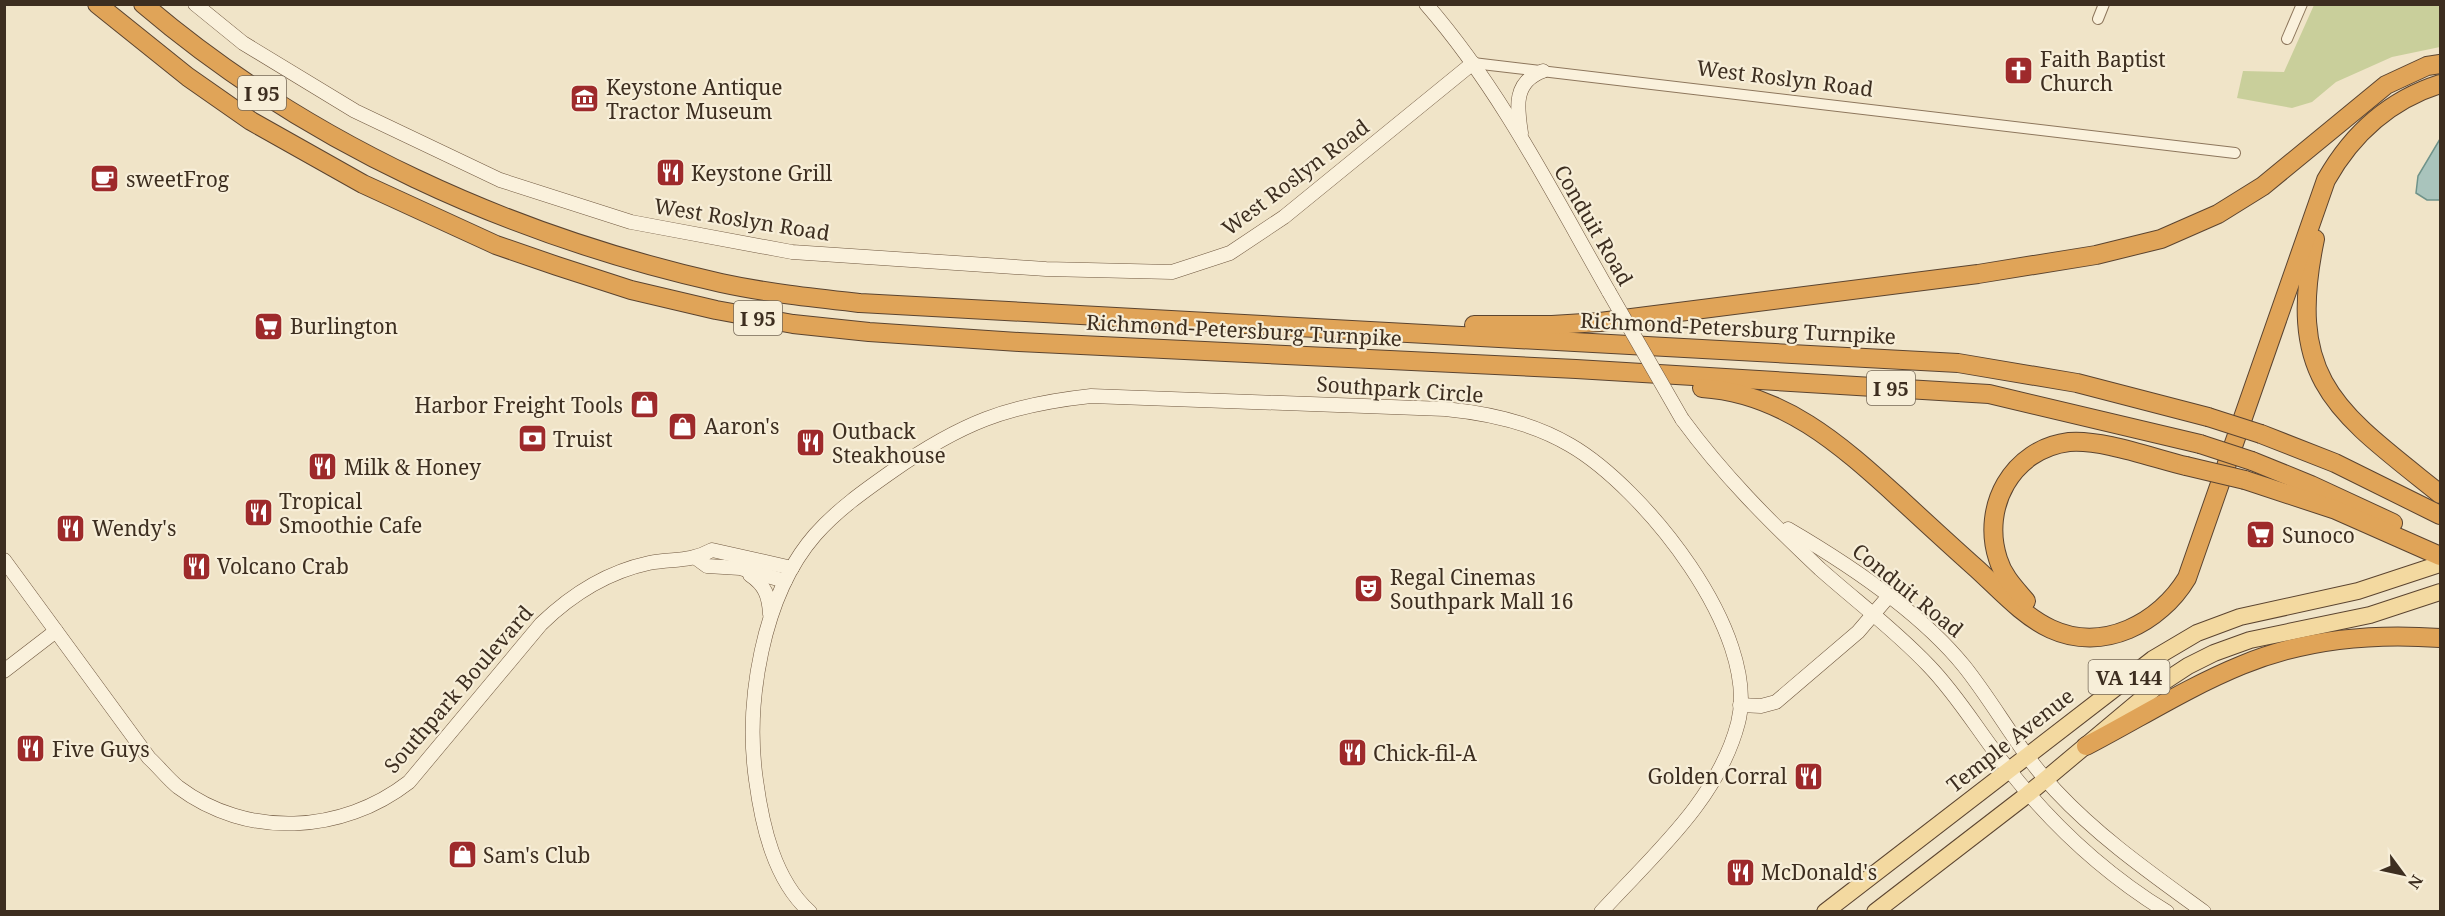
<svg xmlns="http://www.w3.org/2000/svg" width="2445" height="916" viewBox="0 0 2445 916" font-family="'Noto Serif',serif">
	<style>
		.green { fill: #c9cf9b }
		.water { fill: #a9c4bc; stroke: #6f938a; stroke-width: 1.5 }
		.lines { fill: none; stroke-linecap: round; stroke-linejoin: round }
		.street-casing { stroke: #8d765c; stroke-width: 12 }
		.secondary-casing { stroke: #6f573f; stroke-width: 15 }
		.primary-casing { stroke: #5b4430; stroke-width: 18 }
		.highway-casing { stroke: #5b4430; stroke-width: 20 }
		.street { stroke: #faf1dc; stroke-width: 10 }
		.secondary { stroke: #faf1dc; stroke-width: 14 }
		.primary { stroke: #f3d9a0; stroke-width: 16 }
		.highway { stroke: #e0a458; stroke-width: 18 }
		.secondary-bridge-casing { stroke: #6f573f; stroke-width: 15; stroke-linecap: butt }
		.highway-bridge-casing { stroke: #5b4430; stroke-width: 20; stroke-linecap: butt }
		.secondary-bridge { stroke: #faf1dc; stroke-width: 14 }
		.highway-bridge { stroke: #e0a458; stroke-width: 18 }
		.labels { text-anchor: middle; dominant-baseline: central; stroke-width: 4.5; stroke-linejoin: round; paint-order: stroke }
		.shield { fill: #f7eed8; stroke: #756857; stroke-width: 1.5 }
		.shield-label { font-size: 20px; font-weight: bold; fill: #3d2e20 }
		.poi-label { font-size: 21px; fill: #3d2e20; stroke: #f7eed8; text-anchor: start }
		.street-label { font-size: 21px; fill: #3d2e20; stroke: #f7eed8 }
	</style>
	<rect width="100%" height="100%" fill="#f0e4c8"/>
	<polygon class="green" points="2314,5 2440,5 2440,47 2392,57 2336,82 2312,102 2292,108 2237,98 2243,71 2284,72"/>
	<polygon class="water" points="2440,139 2440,200 2427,200 2416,193 2418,176"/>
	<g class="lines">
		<defs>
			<g id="street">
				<polyline points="2098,19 2104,4"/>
				<polyline points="2287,39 2302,4"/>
				<polyline points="1473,63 2235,153"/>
			</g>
			<g id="secondary">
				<polyline points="195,4 243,43 355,111 500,180 631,222 792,252 1046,269 1172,272 1230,253 1284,217 1473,63"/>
				<path d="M1426,4C1501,90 1553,194 1609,292"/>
				<path d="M1521,133C1517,107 1513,82 1543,71"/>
				<path d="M1682,419C1723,475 1769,521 1820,569C1856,601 1895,630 1929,666C1960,698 1981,736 2009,770C2054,827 2105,874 2167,912"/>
				<path d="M1788,529C1848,564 1920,612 1964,666C1996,706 2020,753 2056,791C2100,838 2152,874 2204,912"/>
				<polyline points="696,558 707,566 740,568 785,581"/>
				<path d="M4,560L149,758C159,767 167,778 178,787C247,839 342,834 409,782L541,624C572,594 607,572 649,563C674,558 688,563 712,550L792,568"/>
				<path d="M750,575C765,585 769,596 770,614"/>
				<polyline points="4,671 56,631"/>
				<polyline points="1740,705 1761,706 1776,702 1858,632 1888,597"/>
				<path d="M810,912C774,880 762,825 756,780C745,703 762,596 815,535C837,510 864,491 891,472C961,423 1007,405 1091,396L1445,409C1487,413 1533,423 1570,445C1643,487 1761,633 1738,723C1718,800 1653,855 1601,912"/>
			</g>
			<g id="primary">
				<polyline points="1825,912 2153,659 2197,633 2240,617 2358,591 2440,564"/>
				<polyline points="1875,912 2028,794 2156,687 2188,666 2214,653 2250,640 2370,615 2440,592"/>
			</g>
			<g id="highway">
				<polyline points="97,4 188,77 251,121 363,184 496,245 557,266 631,290 716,310 793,324 869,332 1019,342 1576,369 1989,394 2200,444"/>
				<path d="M143,4C307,144 512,236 721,283C767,293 814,298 860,303L1958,363L2077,383L2208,417"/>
				<path d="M2315,239C2285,382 2338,412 2440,494"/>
				<polyline points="1474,325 1552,325 1600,322 1978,274 2096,255 2161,239 2218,214 2263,186 2386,85 2427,66 2440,64"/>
				<path d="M1702,388C1782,393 1840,444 1897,496C1923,520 1950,545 1977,569C2000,590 2023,616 2051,629C2103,653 2160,623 2187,578L2326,180C2352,134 2390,100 2440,84"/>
				<polyline points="2261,434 2335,463 2440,515"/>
				<polyline points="2252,461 2311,485 2393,523"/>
				<polyline points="2245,480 2336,510 2440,556"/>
				<path d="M2026,601C2015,588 2003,576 1998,559C1981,507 2012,449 2069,442C2101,439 2153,458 2186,466"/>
				<path d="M2086,746C2138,719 2188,687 2242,665C2305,639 2373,633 2440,638"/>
			</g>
		</defs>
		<use href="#street" class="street-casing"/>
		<use href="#secondary" class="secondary-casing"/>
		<use href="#primary" class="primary-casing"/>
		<use href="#highway" class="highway-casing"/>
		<use href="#street" class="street"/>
		<use href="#secondary" class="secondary"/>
		<use href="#primary" class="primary"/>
		<use href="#highway" class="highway"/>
		<defs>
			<polyline id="secondary-bridge" points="1609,292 1682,419"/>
			<g id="highway-bridge">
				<polyline points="2208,417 2261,434"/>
				<polyline points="2200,444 2252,461"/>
				<polyline points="2186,466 2245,480"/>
			</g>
		</defs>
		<use href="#secondary-bridge" class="secondary-bridge-casing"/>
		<use href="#highway-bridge" class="highway-bridge-casing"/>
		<use href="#secondary-bridge" class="secondary-bridge"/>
		<use href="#highway-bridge" class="highway-bridge"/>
	</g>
	<defs>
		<symbol id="church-square" viewBox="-11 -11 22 22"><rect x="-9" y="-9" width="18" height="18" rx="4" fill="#9e2a2b" stroke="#f7eed8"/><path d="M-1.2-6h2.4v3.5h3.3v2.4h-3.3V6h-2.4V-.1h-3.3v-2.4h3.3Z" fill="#fff"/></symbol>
		<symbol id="museum-square" viewBox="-11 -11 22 22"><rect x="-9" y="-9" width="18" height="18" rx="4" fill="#9e2a2b" stroke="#f7eed8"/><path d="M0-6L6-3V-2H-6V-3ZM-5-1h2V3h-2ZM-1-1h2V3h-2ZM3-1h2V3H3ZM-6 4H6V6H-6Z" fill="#fff"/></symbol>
		<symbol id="restaurant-square" viewBox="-11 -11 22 22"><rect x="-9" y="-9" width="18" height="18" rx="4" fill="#9e2a2b" stroke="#f7eed8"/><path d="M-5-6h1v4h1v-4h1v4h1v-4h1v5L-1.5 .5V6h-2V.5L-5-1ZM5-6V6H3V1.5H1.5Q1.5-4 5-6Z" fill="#fff"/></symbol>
		<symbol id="cafe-square" viewBox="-11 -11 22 22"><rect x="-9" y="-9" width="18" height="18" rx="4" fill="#9e2a2b" stroke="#f7eed8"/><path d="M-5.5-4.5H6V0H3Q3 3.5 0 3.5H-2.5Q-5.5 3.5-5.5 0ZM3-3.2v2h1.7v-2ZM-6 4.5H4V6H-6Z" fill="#fff"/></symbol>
		<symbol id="supermarket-square" viewBox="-11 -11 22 22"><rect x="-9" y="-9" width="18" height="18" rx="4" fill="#9e2a2b" stroke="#f7eed8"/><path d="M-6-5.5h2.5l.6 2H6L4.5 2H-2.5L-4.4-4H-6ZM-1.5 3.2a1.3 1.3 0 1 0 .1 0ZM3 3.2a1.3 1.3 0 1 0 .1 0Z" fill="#fff"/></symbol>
		<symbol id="shop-square" viewBox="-11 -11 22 22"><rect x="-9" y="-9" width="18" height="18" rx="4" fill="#9e2a2b" stroke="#f7eed8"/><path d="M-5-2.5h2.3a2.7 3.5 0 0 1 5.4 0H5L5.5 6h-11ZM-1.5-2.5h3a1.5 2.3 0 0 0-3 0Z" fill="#fff"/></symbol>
		<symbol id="bank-square" viewBox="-11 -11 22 22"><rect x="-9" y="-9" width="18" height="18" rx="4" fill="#9e2a2b" stroke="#f7eed8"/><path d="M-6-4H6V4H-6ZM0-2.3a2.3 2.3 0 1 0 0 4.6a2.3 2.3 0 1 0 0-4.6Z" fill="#fff"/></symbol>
		<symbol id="theatre-square" viewBox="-11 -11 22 22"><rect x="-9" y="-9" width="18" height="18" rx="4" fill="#9e2a2b" stroke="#f7eed8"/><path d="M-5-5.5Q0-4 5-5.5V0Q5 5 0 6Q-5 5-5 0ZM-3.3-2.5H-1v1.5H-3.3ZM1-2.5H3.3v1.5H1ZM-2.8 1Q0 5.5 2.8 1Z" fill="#fff"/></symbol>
	</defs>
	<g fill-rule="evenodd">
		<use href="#church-square" x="2002" y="54" width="33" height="33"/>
		<use href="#museum-square" x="568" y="82" width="33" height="33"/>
		<use href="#restaurant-square" x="654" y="156" width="33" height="33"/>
		<use href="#cafe-square" x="88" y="162" width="33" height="33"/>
		<use href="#supermarket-square" x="252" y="310" width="33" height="33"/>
		<use href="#shop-square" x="628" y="388" width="33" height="33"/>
		<use href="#shop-square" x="666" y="410" width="33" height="33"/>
		<use href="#bank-square" x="516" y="422" width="33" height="33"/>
		<use href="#restaurant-square" x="794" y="426" width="33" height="33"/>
		<use href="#restaurant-square" x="306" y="450" width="33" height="33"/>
		<use href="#restaurant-square" x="242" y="496" width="33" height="33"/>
		<use href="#restaurant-square" x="54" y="512" width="33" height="33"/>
		<use href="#supermarket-square" x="2244" y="518" width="33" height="33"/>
		<use href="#restaurant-square" x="180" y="550" width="33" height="33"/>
		<use href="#theatre-square" x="1352" y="572" width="33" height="33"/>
		<use href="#restaurant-square" x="14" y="732" width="33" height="33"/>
		<use href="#restaurant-square" x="1336" y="736" width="33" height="33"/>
		<use href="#restaurant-square" x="1792" y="760" width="33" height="33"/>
		<use href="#shop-square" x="446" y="838" width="33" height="33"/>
		<use href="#restaurant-square" x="1724" y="856" width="33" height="33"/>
	</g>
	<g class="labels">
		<g class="shield">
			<rect x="238" y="76" width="48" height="34" rx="4.5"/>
			<rect x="734" y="301" width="48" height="34" rx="4.5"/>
			<rect x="1867" y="371" width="48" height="34" rx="4.5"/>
			<rect x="2088.5" y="660" width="81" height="34" rx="4.5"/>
		</g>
		<g class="shield-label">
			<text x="262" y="93">I 95</text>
			<text x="758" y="318">I 95</text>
			<text x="1891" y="388">I 95</text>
			<text x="2129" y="677">VA 144</text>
		</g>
		<g class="poi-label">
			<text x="2040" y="59">Faith Baptist<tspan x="2040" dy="24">Church</tspan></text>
			<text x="606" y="87">Keystone Antique<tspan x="606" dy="24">Tractor Museum</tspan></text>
			<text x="691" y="173">Keystone Grill</text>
			<text x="126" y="179">sweetFrog</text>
			<text x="290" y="326">Burlington</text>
			<text x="623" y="405" text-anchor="end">Harbor Freight Tools</text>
			<text x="704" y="426">Aaron's</text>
			<text x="832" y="431">Outback<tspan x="832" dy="24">Steakhouse</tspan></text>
			<text x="553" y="439">Truist</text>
			<text x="344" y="467">Milk &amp; Honey</text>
			<text x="279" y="501">Tropical<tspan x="279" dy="24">Smoothie Cafe</tspan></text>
			<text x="92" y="528">Wendy's</text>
			<text x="2282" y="535">Sunoco</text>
			<text x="217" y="566">Volcano Crab</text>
			<text x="1390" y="577">Regal Cinemas<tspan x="1390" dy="24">Southpark Mall 16</tspan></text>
			<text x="52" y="749">Five Guys</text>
			<text x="1373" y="753">Chick-fil-A</text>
			<text x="1787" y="776" text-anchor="end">Golden Corral</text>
			<text x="483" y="855">Sam's Club</text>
			<text x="1761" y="872">McDonald's</text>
		</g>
		<g class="street-label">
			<text transform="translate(1785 78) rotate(7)">West Roslyn Road</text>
			<text transform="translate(1295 177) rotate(-37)">West Roslyn Road</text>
			<text transform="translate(742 219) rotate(9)">West Roslyn Road</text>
			<text transform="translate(1594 225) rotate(60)">Conduit Road</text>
			<text transform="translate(1738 328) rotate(3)">Richmond-Petersburg Turnpike</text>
			<text transform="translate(1244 330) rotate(3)">Richmond-Petersburg Turnpike</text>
			<text transform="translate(1400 389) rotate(4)">Southpark Circle</text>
			<text transform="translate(1908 590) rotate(39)">Conduit Road</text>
			<text transform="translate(458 689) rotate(-49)">Southpark Boulevard</text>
			<text transform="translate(2010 740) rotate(-38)">Temple Avenue</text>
		</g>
	</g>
	<rect width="2445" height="916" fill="none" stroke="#3d2e20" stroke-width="12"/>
	<g transform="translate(2403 874) rotate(123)" stroke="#f7eed8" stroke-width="4.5" paint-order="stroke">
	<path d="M0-4.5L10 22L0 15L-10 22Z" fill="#3d2e20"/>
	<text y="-9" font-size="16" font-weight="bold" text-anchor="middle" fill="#3d2e20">N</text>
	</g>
</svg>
